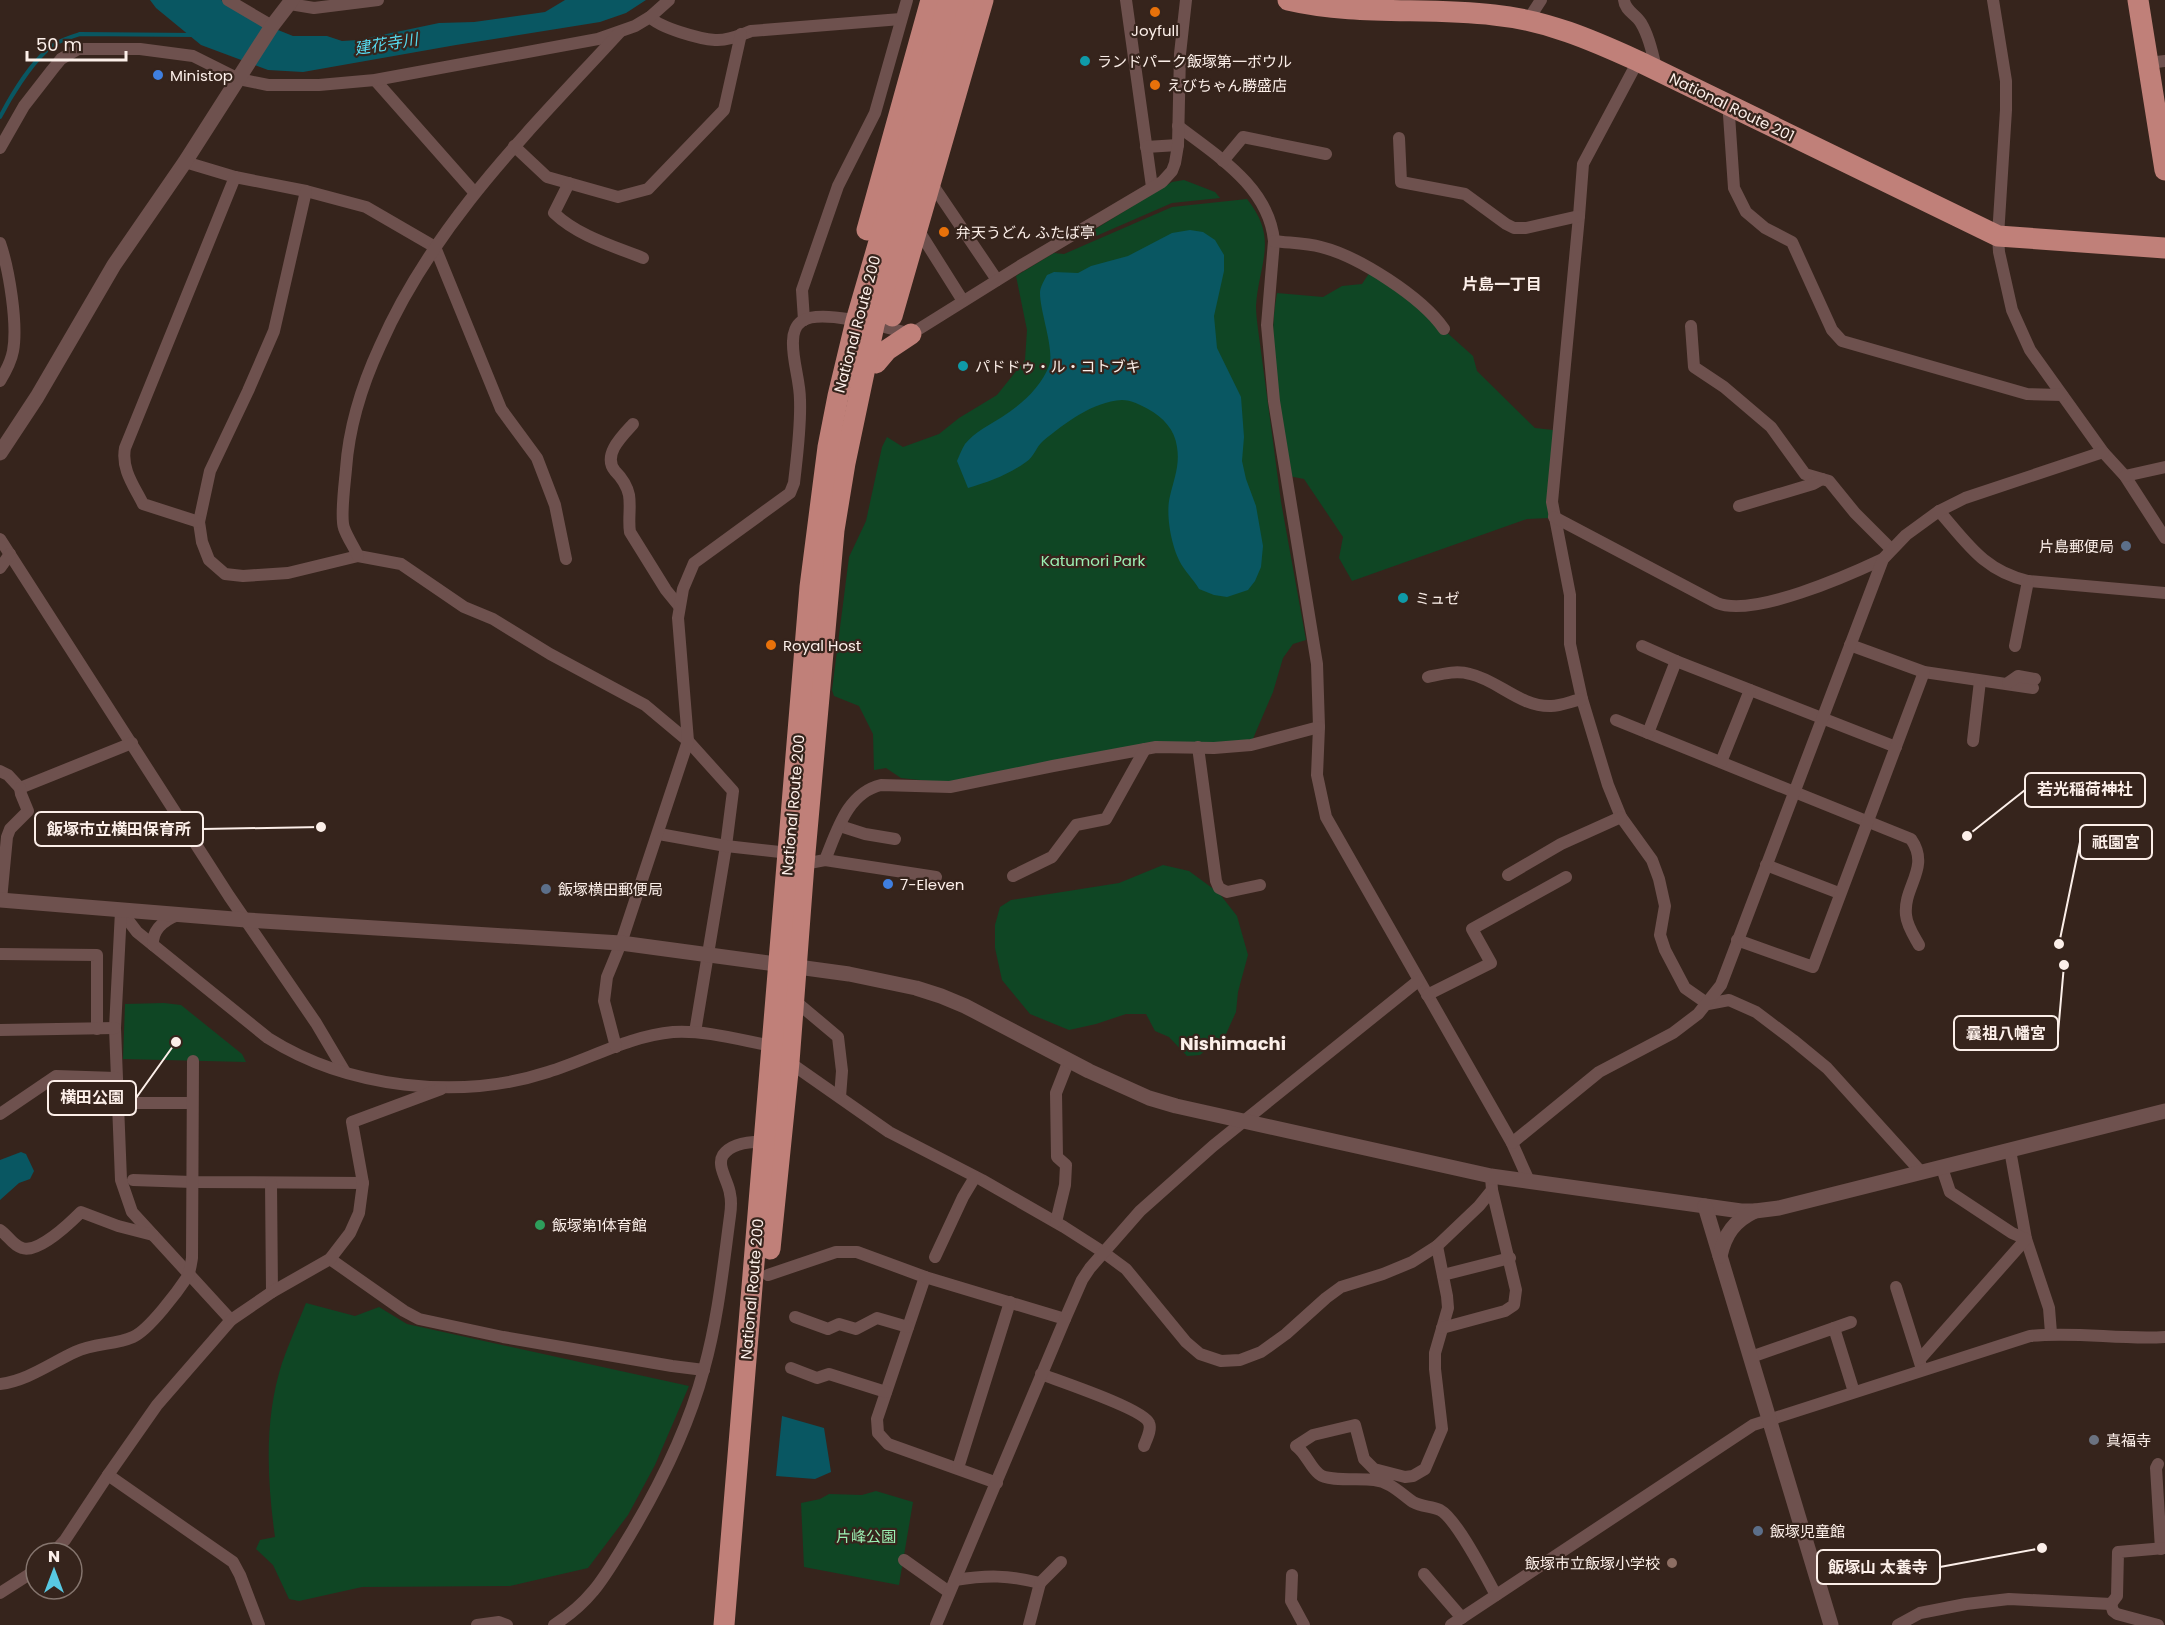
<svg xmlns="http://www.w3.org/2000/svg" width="2165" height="1625" viewBox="0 0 2165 1625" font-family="Poppins,'Noto Sans JP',sans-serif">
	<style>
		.green { fill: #0f4624 }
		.water { fill: #095762 }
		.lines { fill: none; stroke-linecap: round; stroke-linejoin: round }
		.stream { stroke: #095762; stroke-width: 4 }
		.minor { stroke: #6e514e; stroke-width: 12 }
		.tertiary { stroke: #6e514e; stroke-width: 15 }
		.trunk { stroke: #c08079; stroke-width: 21 }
		.food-dot { fill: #e8710a; stroke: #36241c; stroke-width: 2 }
		.culture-dot { fill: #0f9aa8; stroke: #36241c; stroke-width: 2 }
		.shop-dot { fill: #3f7fe0; stroke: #36241c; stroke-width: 2 }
		.service-dot { fill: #5c6f8a; stroke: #36241c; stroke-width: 2 }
		.leisure-dot { fill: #2e9e5b; stroke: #36241c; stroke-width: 2 }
		.worship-dot { fill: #6b7280; stroke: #36241c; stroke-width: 2 }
		.education-dot { fill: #8d6e63; stroke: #36241c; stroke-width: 2 }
		.labels { text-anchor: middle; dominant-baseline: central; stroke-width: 4.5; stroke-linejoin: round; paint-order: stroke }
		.poi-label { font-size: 15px; fill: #fcefe9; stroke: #36241c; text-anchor: start }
		.street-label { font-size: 15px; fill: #fcefe9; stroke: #36241c }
		.park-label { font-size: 15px; fill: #9cf0b3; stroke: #36241c }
		.water-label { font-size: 16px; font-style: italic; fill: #56daef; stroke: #36241c }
		.neighbourhood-label { font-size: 16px; font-weight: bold; fill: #fcefe9; stroke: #36241c }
		.quarter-label { font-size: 18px; font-weight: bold; fill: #fcefe9; stroke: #36241c }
		.leader { fill: none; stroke: #fcefe9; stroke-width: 2 }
		.callout-dot { fill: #fcefe9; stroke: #36241c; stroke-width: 2 }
		.callout { fill: #36241c; stroke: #fcefe9; stroke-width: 2 }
		.callout-label { font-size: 16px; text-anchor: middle; font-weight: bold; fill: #fcefe9 }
	</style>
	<rect width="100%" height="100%" fill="#36241c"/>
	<g class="green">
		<polygon points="1184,180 1215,192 1220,198 1172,203 1087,240 1084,236 1172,182"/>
		<path d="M1247,199C1279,239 1259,262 1256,306C1256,313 1257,321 1258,329L1281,502L1306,640L1293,644L1283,658L1273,692L1252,741L1189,743L947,783L901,778L886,768L874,770L873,734L859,706L834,696L832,690L849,557L866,521L882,447L887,437L903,447L939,434L959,418L997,395L1025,360L1027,330L1016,276L1054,253L1064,254L1172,207Z"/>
		<path d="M1370,272L1424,312L1473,356L1477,371L1535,428L1553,430L1549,518L1527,519L1352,581L1339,558L1343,537L1304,479L1289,476C1281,417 1266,350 1277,293L1323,297L1342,286L1362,284Z"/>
		<polygon points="1163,865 1189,871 1219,893 1237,916 1248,955 1238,992 1236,1012 1226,1034 1200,1055 1187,1056 1169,1037 1155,1031 1146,1014 1126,1014 1096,1024 1069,1030 1030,1014 1002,980 995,948 995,925 1000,907 1011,900 1119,883"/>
		<polygon points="164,1003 181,1005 242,1054 246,1062 123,1059 125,1004"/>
		<path d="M306,1303L355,1316L379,1307L407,1324L689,1386L655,1465L628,1515L588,1568L510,1586L362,1587L299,1601L289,1599L273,1565L256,1549L260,1540L275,1537C267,1480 264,1419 282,1363C289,1343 298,1323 306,1303Z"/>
		<polygon points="876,1491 913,1502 899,1585 804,1567 801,1503 820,1499 829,1494 862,1495"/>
	</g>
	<g class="water">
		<polygon points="150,0 221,0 258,22 293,36 327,36 342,41 358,40 439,23 474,22 545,12 565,0 646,0 626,13 600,22 456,45 303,72 268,70 201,45 156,8"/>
		<path d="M1190,230L1203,232L1215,240L1224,255V271L1214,316L1217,348L1241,397L1244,437L1242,461L1246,479L1256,506L1263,546L1261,567L1255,581L1248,590L1227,597L1214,595L1199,589C1194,580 1188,575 1183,567C1172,551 1165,515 1170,496C1174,479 1180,465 1177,447C1175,430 1163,417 1148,409C1141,405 1131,400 1122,400C1092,402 1065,423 1043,441C1036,447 1034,457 1026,462C1008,475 989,482 968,488L957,461C959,456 962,449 965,444C975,432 989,425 1002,417C1021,405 1041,387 1049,366C1055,351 1040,312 1040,293C1040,287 1044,281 1047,275L1054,272L1078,273L1091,266L1128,256L1172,233Z"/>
		<polygon points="21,1152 26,1154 34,1171 30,1179 19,1183 0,1200 0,1160"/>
		<polygon points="782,1416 824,1428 831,1472 815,1479 776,1476"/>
	</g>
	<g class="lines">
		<path class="stream" d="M0,117C11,96 29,67 46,51C55,42 68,38 80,34L194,35"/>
		<g class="minor">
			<polyline points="228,0 272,26"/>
			<polyline points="1126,0 1152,187"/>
			<path d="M1624,0C1625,11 1636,14 1641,23C1649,36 1653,54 1656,69"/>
			<polyline points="1993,0 2006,81 2006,110 1998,236 1999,252 2012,310 2030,350 2103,452 2125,476 2165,538"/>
			<polyline points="290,4 314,8 378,0"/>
			<path d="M650,17C660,28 700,39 715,40C728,41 740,35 751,31L901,19"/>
			<polyline points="1528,20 1541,0"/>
			<polyline points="1638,61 1583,164 1579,216 1552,502 1570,595 1570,644 1582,699 1608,785 1621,817 1652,860 1659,879 1665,906 1660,935 1665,950 1685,988 1708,1004 1729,1000 1756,1012 1793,1040 1827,1068 1922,1173"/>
			<polyline points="2148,63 2165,61"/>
			<polyline points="375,80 474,192"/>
			<polyline points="1732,107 1729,115 1734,188 1746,212 1765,228 1792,242 1832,330 1842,341 2027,394 2062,395"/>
			<path d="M1178,126C1217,156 1269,187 1274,241L1267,325L1274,401L1317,664L1319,727L1317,775L1326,817L1512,1143L1529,1181"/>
			<polyline points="1399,138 1401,182 1465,194 1506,224 1514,228 1526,228 1579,216"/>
			<polyline points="514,146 547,177 618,197 648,189 724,110 741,34"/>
			<polyline points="1146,147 1178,145"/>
			<polyline points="0,148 24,106 52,70 61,59 78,49 140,49 193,56 239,79 268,85 319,85 375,80 598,39 635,26 650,17 669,0"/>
			<polyline points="1223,161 1243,137 1326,154"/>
			<polyline points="185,162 235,177 306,191 366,207 435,247 501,409 537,458 555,505 566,559"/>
			<polyline points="930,181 997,280"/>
			<path d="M569,183L554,213C578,236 613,246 643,258"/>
			<polyline points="306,191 274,331 248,391 210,471 199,522 202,542 209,560 225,574 243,576 288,573 358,556 401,564 464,607 493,619 550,654 645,705 688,741 733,791 726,846 695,1032"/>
			<polyline points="917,228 963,301"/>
			<path d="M1274,241C1289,243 1306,243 1321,247C1358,256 1422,297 1444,329"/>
			<path d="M0,243C9,269 18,324 13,351C11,362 6,371 0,381"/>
			<polyline points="804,320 802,290 838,186 875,113 907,0"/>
			<polyline points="1691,326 1694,367 1724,387 1771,427 1805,474 1829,481 1855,513 1891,549"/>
			<path d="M633,424C622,436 602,455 615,471C621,477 627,486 629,495C631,507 628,520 630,532L666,590L679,606"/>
			<polyline points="2125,476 2165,467"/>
			<polyline points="1739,506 1813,484 1822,479"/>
			<path d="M1939,511C1967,543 1984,571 2028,581L2165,593"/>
			<path d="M1554,517L1717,603C1753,618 1849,575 1883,559"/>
			<path d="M199,522L143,504C134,486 121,469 125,448L235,177"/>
			<polyline points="0,539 229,896 316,1023 345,1072"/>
			<path d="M358,556C354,547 347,537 344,528C340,517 345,482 346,469C349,426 362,385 380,346C434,223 529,131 619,33"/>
			<polyline points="0,568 10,554"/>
			<polyline points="1642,646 1676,661"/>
			<polyline points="2015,646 2028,581"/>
			<polyline points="1924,672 2033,688"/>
			<path d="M1428,677C1442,674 1456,670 1470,674C1498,680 1520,707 1551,706C1561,706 1572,701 1582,699"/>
			<polyline points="2008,683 2018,676 2035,679"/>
			<path d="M1616,720L1911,839C1931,868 1903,886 1906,915C1907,926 1914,936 1919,945"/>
			<polyline points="1648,733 1676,661 1896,747"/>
			<polyline points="1973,741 1980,681"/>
			<polyline points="1198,747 1216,881 1219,888 1227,892 1260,885"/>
			<polyline points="1721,762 1750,690"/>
			<polyline points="0,771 8,775 20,788 132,743"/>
			<polyline points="840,826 865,834 895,839"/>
			<polyline points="659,834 726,846 789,853"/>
			<polyline points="825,860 936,877"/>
			<path d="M804,864L825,860C837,831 847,793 881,785L950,787L1053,766L1156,747L1214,748L1251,745L1319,727"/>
			<polyline points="1766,865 1839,893"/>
			<polyline points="1508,875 1561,844 1621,817"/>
			<polyline points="1013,876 1052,857 1076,825 1106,819 1145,749"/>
			<polyline points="1,900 7,837 10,829 28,811 21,794 20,788"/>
			<path d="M121,911L137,932L268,1038C347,1088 459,1101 548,1072C590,1059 629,1036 673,1032C706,1030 740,1040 772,1046"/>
			<polyline points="121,911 115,1028 121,1180 132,1212 231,1320"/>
			<polyline points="1737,940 1813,967 1924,672 1850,645"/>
			<path d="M153,945C152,929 165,920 178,915"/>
			<polyline points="0,954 97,955 97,1029"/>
			<polyline points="1427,995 1491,963 1472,929 1566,877"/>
			<polyline points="794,1000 838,1037 842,1071 840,1097"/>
			<polyline points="0,1030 115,1028"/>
			<path d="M616,1047L604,1001L607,977L621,943L688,741L678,618L683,589L694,563L790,493L794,483C797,456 801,428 800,400C800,380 792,360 793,341C793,333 796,325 802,321C822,308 888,328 911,334L1020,266L1162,182L1172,171L1175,163L1178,145L1180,54L1186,0"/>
			<polyline points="789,1062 889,1132 982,1180 1064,1227 1103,1252 1126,1269 1186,1342 1200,1354 1221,1361 1240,1360 1261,1352 1286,1334 1326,1298 1341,1287 1383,1274 1412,1262 1437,1246 1479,1206 1492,1190 1491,1176"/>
			<polyline points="137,1103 192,1103"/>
			<polyline points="0,1114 56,1076 116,1078"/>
			<polyline points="1512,1143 1599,1072 1673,1033 1698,1014 1721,985 1883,559 1906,535 1939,511 1965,498 2103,452"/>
			<polyline points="2010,1150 2026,1239 2049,1308 2051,1333"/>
			<polyline points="133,1180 192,1182 363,1183"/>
			<polyline points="271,1183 272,1292"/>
			<polyline points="1056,1222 1065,1185 1066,1165 1057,1157 1056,1093 1069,1060"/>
			<path d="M0,1230C8,1235 12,1245 22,1248C38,1254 70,1223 81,1212L118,1226L153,1235"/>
			<path d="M1437,1246L1447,1296L1448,1308L1435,1353V1369L1442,1429L1425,1469L1413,1476L1405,1477L1374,1469L1364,1459L1355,1425L1313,1435L1296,1446C1306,1453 1310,1467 1319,1474C1328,1482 1361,1478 1374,1480C1391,1482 1400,1493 1413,1502C1422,1507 1431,1506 1440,1510C1457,1519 1486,1577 1496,1595"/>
			<polyline points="935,1257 963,1197 975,1177"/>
			<polyline points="330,1259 404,1311 419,1319 503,1337 672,1366 704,1370"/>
			<polyline points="768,1275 836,1252 857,1252 925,1277 877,1419 878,1433 888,1444 997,1483"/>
			<polyline points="1443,1275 1510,1258"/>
			<polyline points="925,1277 1065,1319"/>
			<polyline points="1896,1287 1921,1366"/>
			<polyline points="795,1317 828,1329 839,1324 856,1329 877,1318 908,1327"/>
			<polyline points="1442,1328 1505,1311 1514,1305 1516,1290 1492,1190"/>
			<polyline points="1834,1328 1851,1322"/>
			<polyline points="1751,1357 1834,1328 1854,1392"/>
			<polyline points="1920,1359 2026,1239 2012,1233 1950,1192 1942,1168"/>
			<polyline points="791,1368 817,1378 829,1374 886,1392"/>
			<path d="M1041,1374C1059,1381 1144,1409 1149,1423C1152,1430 1146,1440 1144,1446"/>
			<path d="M0,1384C27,1381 51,1363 75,1352C94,1343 115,1345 133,1337C149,1330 178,1291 188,1276C190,1271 191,1264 192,1258L193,1061"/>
			<polyline points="2158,1464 2156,1468 2161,1549"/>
			<polyline points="958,1468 1010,1302"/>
			<polyline points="108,1475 233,1562 240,1575 259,1625"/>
			<polyline points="53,1553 65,1540 108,1475 157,1405 231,1320 272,1292 330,1259 350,1233 359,1213 363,1183 352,1122 441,1089"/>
			<polyline points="904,1560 949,1592"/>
			<polyline points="1424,1574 1462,1618"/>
			<polyline points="1292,1575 1291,1601 1304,1625"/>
			<path d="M955,1580C987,1575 1008,1575 1040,1583L1029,1625"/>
			<polyline points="1040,1583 1061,1562"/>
			<polyline points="0,1593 36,1570"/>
			<polyline points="2111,1604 2113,1611 2117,1614 2158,1625"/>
			<polyline points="477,1625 499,1622 507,1625"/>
			<path d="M554,1625C592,1601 605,1576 627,1540C659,1487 688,1429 704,1369C718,1319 723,1268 730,1216C731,1209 732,1202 730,1194C729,1182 716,1166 723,1155C733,1141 755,1141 770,1142"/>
			<polyline points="936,1625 1065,1319 1082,1280 1090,1268 1140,1211 1213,1146 1418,981"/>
			<path d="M1451,1625L1753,1425L2030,1336C2076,1331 2120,1340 2165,1337"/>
			<polyline points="1898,1625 1920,1613 1966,1604 2009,1599 2111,1604 2117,1596 2118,1552 2165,1548"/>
		</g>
		<g class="tertiary">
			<polyline points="0,453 37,397 114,265 185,162 272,26 292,0"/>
			<polyline points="0,900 246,920 621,943 849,974 916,988 941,996 965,1006 1089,1071 1149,1098 1176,1106 1491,1176 1741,1211 1755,1211 1779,1208 2165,1111"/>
			<polyline points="1705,1206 1831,1625"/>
			<path d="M1720,1256C1725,1234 1734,1221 1755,1211"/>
		</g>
		<g class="trunk">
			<path d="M1288,0C1356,16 1425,7 1494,15C1546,20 1592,40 1638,61L1998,236L2165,248"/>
			<polyline points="2138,0 2165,170"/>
			<polyline points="867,230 931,0"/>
			<polyline points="892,316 983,0"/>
			<polyline points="876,363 887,350 911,334"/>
			<polyline points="770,1249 789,1062 804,864 834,530 845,463 874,325 964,0"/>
			<polyline points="724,1625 810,587 828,447 838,396 856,321 949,0"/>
		</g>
	</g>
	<g class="food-dot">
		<circle cx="1155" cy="12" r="6"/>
		<circle cx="1155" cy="85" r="6"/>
		<circle cx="944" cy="232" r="6"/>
		<circle cx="771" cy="645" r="6"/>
	</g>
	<g class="culture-dot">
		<circle cx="1085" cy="61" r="6"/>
		<circle cx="963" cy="366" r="6"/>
		<circle cx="1403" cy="598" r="6"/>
	</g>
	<g class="shop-dot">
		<circle cx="158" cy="75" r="6"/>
		<circle cx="888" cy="884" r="6"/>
	</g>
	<g class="service-dot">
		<circle cx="2126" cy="546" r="6"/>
		<circle cx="546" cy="889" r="6"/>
		<circle cx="1758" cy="1531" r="6"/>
	</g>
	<circle class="leisure-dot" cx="540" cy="1225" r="6"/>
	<circle class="worship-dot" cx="2094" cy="1440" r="6"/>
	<circle class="education-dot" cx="1672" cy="1563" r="6"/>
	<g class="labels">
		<g class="poi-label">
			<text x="1155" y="30" text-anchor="middle">Joyfull</text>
			<text x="1097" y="61">ランドパーク飯塚第一ボウル</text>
			<text x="170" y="75">Ministop</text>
			<text x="1167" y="85">えびちゃん勝盛店</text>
			<text x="956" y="232">弁天うどん ふたば亭</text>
			<text x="975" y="366">パドドゥ・ル・コトブキ</text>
			<text x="2114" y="546" text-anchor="end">片島郵便局</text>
			<text x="1415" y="598">ミュゼ</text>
			<text x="783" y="645">Royal Host</text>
			<text x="900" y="884">7-Eleven</text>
			<text x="558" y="889">飯塚横田郵便局</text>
			<text x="552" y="1225">飯塚第1体育館</text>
			<text x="2106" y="1440">真福寺</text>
			<text x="1770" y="1531">飯塚児童館</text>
			<text x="1660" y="1563" text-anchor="end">飯塚市立飯塚小学校</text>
		</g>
		<g class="street-label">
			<text transform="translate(1732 107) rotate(26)">National Route 201</text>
			<text transform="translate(857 324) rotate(-75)">National Route 200</text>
			<text transform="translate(793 805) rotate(-85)">National Route 200</text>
			<text transform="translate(752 1289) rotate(-85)">National Route 200</text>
		</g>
		<g class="park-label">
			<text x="1093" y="560">Katumori Park</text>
			<text x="866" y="1536">片峰公園</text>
		</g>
		<g class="water-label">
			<text transform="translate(386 44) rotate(-9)">建花寺川</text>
		</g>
		<g class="neighbourhood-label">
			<text x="1502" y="284">片島一丁目</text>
		</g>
		<g class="quarter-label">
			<text x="1233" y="1043">Nishimachi</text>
		</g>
	</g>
	<path class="leader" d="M1967 836L2025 790M321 827L203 829M2059 944L2080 842M2064 965L2058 1033M176 1042L136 1098M2042 1548L1940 1567"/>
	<g class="callout-dot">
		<circle cx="1967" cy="836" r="6"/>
		<circle cx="321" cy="827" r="6"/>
		<circle cx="2059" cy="944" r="6"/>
		<circle cx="2064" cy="965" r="6"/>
		<circle cx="176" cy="1042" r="6"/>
		<circle cx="2042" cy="1548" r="6"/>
	</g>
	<g class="callout">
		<rect x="2025" y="773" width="120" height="34" rx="6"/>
		<rect x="35" y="812" width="168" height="34" rx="6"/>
		<rect x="2080" y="825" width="72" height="34" rx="6"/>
		<rect x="1954" y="1016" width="104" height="34" rx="6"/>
		<rect x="48" y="1081" width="88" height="34" rx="6"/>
		<rect x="1817" y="1550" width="123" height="34" rx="6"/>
	</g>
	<g class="callout-label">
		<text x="2085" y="795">若光稲荷神社</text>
		<text x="119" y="835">飯塚市立横田保育所</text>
		<text x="2116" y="848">祇園宮</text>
		<text x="2006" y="1039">曩祖八幡宮</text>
		<text x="92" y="1103">横田公園</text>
		<text x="1878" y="1573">飯塚山 太養寺</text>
	</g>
	<g transform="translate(54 1571)"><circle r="28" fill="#36241c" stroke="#85756e" stroke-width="1.5"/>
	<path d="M0-4.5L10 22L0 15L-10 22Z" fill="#58c9e3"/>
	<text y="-9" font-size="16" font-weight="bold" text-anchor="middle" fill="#fcefe9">N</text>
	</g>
	<path d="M27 51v9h99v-9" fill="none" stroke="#fcefe9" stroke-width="3"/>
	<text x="36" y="51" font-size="18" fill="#fcefe9" stroke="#36241c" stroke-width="4.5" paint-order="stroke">50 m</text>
</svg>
